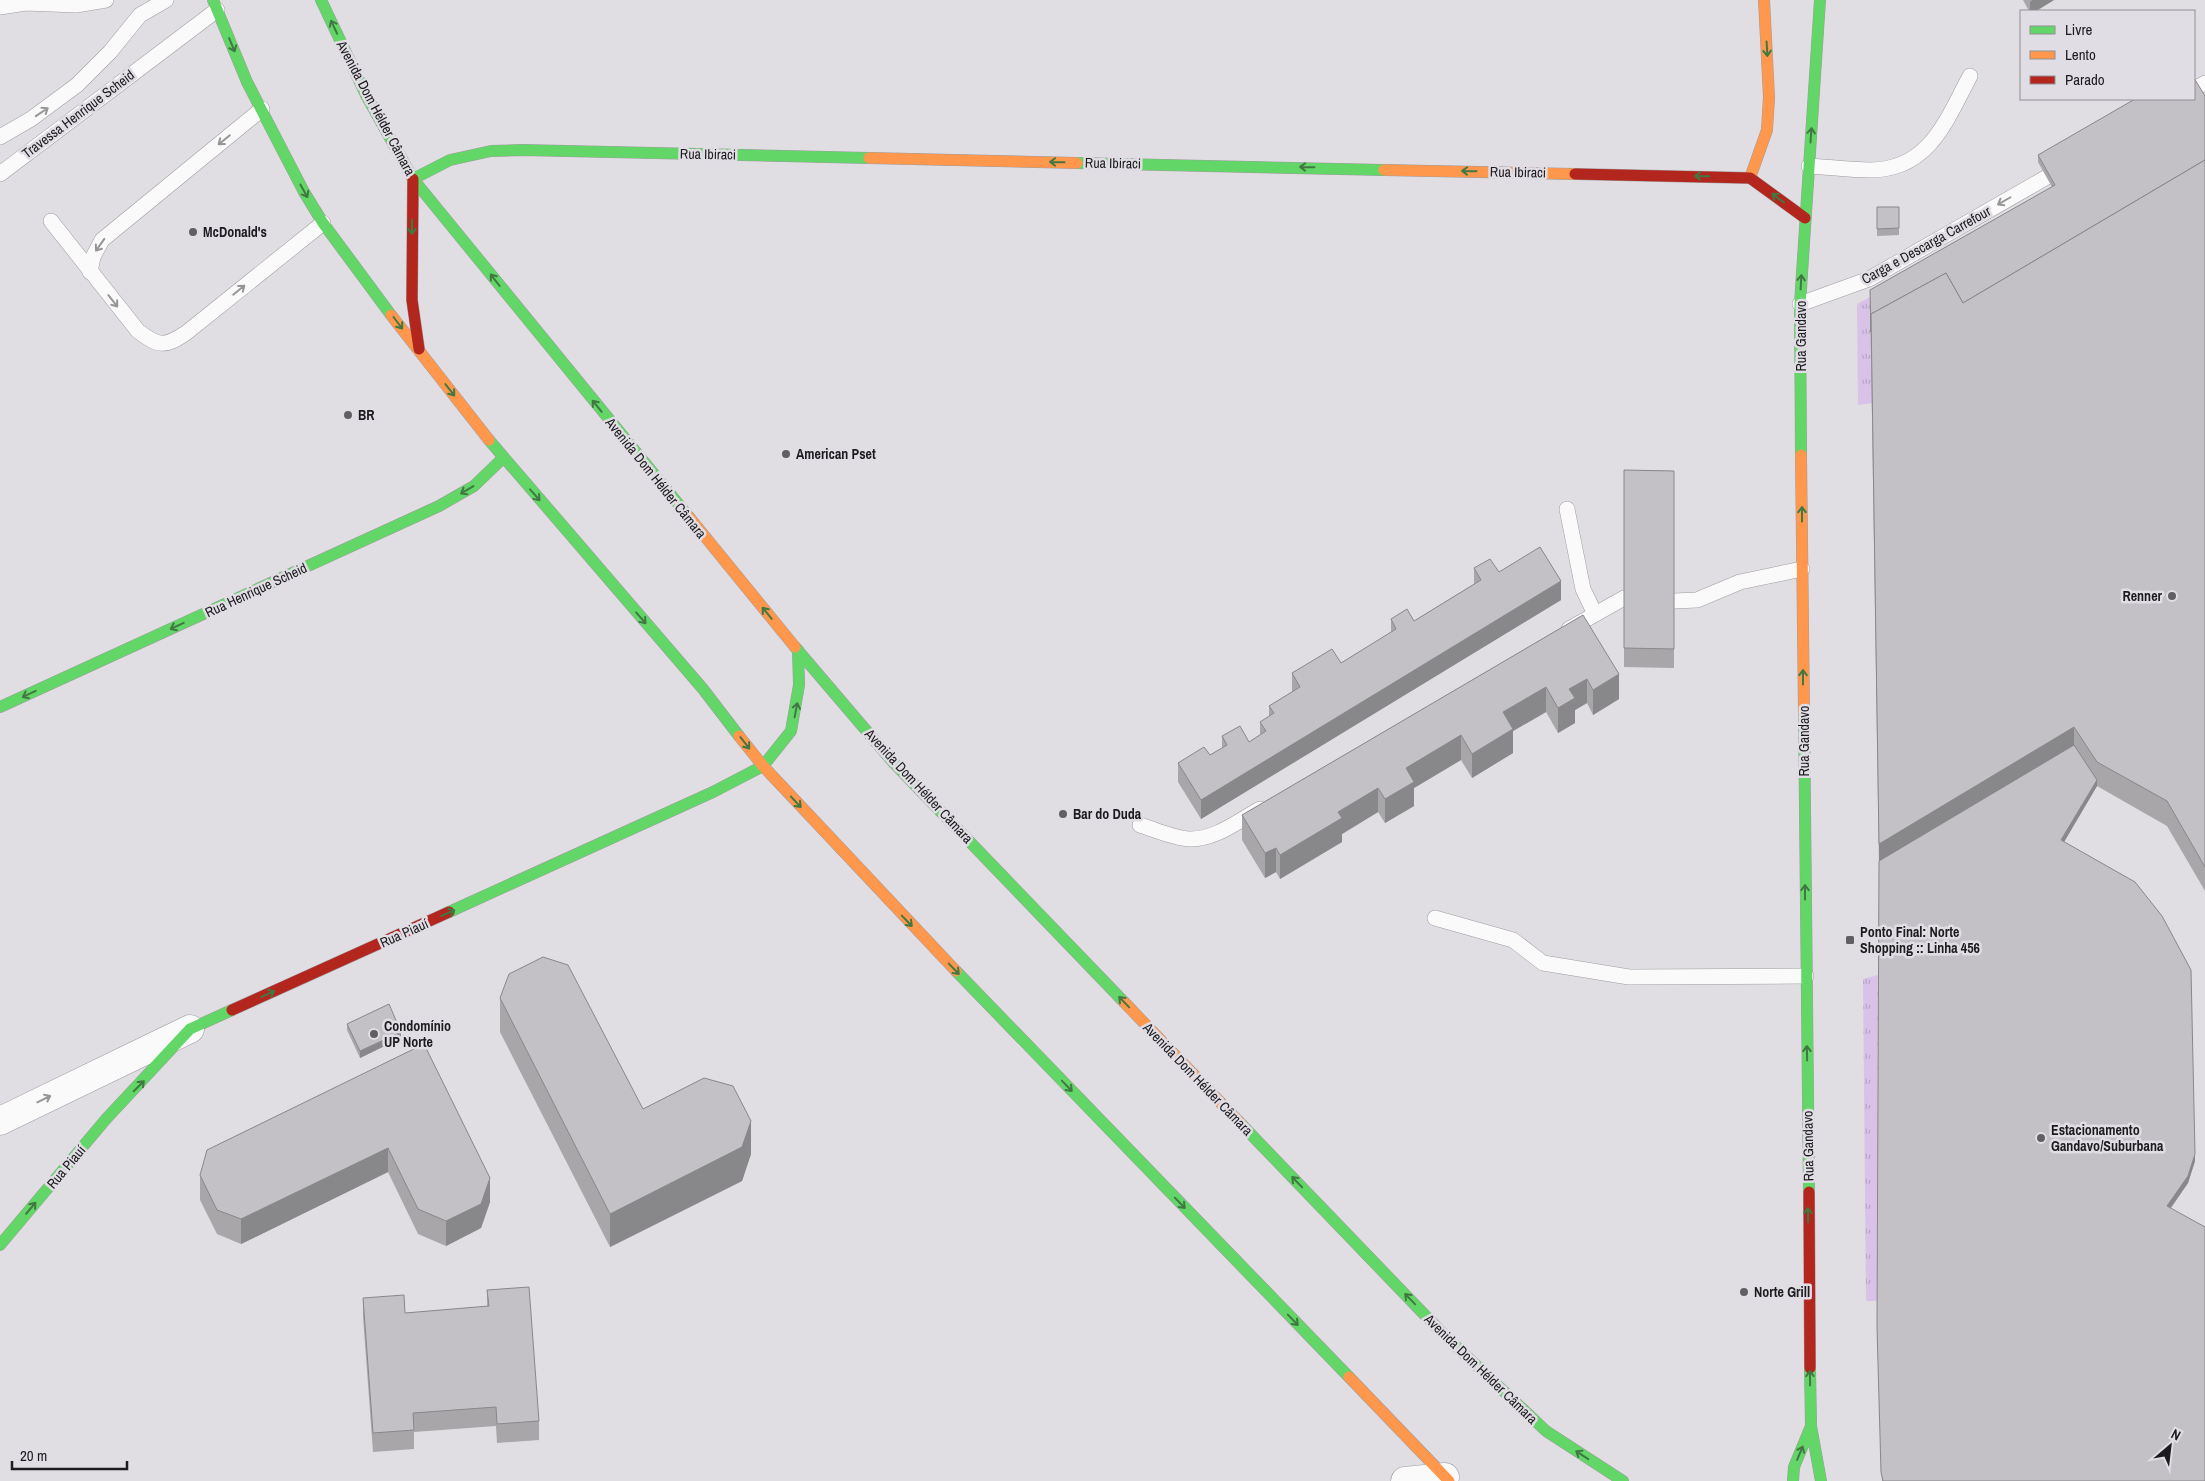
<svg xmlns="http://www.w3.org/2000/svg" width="2205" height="1481" viewBox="0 0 2205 1481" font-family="'Archivo Narrow',sans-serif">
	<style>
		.grass { fill: url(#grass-tufts) }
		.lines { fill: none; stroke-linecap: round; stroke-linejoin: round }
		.lane-casing { stroke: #9e9c9f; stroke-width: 16 }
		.street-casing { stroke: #9e9c9f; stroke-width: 29 }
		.fast-casing { stroke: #9e9c9f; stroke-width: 12 }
		.slow-casing { stroke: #9e9c9f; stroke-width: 12 }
		.jam-casing { stroke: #9e9c9f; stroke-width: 12 }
		.lane { stroke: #fafafb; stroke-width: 15 }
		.street { stroke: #fafafb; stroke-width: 28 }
		.fast { stroke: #63d668; stroke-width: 11 }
		.slow { stroke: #ff974d; stroke-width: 11 }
		.jam { stroke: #b3261e; stroke-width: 11 }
		.wall { fill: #a8a6a9 }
		.shaded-wall { fill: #88878a }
		.building { fill: #c3c1c5; stroke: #88878a }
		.oneway { stroke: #407842 }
		.oneway2 { stroke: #969697 }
		.poi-dot { fill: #615f62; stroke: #e1dde4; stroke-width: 2 }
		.labels { text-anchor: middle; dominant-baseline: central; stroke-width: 5; stroke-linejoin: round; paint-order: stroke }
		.street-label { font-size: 14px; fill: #1c1b1d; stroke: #e1dde4 }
		.poi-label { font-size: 14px; font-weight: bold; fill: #1c1b1d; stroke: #e1dde4; text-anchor: start }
	</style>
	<defs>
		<pattern id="grass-tufts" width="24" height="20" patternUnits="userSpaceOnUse" patternTransform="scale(1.25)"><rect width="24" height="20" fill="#d8c2e8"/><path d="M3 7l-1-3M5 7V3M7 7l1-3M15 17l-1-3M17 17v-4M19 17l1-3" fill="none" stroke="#b9a6c7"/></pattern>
	</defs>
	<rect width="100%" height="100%" fill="#e1dee3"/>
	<g class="grass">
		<polygon points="1870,297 1873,403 1858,405 1857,304"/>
		<polygon points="1878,975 1877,1301 1866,1301 1863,979"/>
	</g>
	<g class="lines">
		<defs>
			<g id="lane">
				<polyline points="0,7 26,3 76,5 106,0"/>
				<polyline points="2196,88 2205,83"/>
				<polyline points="0,137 31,119 77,85 110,52 140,15 166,0"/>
				<path d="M1809,166C1829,167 1850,170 1870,170C1929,170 1946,121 1970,76"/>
				<polyline points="0,174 217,10"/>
				<path d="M51,221L138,331C159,347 165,347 186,333L323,223"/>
				<polyline points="90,272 93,257 102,240 262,109"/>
				<polyline points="1800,304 1869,279 2047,177"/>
				<polyline points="1567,509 1583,589 1595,614"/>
				<polyline points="1674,601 1697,600 1740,582 1802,569"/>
				<polyline points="1569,629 1624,598"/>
				<path d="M1140,825C1156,830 1173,838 1189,839C1215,840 1238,821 1260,809"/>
				<polyline points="1435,918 1513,940 1543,963 1629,977 1806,976"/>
			</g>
			<g id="street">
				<polyline points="0,1121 190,1029"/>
				<polyline points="1405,1481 1445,1477"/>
			</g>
			<g id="fast">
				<polyline points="213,0 247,82 304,192 323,223 391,315"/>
				<polyline points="321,0 366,95 413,179 689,517"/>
				<polyline points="1077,163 1384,170"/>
				<polyline points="413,179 450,160 491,151 522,150 869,158"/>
				<polyline points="489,440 703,689 739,736"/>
				<polyline points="1801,455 1800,304 1820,0"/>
				<polyline points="795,647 893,762 1124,1002"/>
				<polyline points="0,707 439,506 474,486 503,458"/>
				<polyline points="1804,713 1809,1192"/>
				<polyline points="449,912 713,792 763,766 791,731 799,685 798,650"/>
				<polyline points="956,971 1349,1377"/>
				<polyline points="1242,1125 1445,1336 1546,1431 1623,1481"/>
				<polyline points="0,1245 106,1119 190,1029 232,1010"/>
				<polyline points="1810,1368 1811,1426 1821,1481"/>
				<polyline points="1793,1481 1794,1467 1811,1426"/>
			</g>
			<g id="slow">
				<polyline points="869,158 1077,163"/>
				<polyline points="1384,170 1575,174"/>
				<polyline points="1750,178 1767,130 1769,97 1764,0"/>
				<polyline points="391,315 489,440"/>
				<polyline points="1801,455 1804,713"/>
				<polyline points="689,517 795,647"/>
				<polyline points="739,736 763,766 956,971"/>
				<polyline points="1124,1002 1242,1125"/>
				<polyline points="1349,1377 1449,1481"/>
			</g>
			<g id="jam">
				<polyline points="1575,174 1750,178 1805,218"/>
				<polyline points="413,179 412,300 419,349"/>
				<polyline points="232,1010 449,912"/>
				<polyline points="1809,1192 1810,1368"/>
			</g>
		</defs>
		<use href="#lane" class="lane-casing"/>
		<use href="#street" class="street-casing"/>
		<use href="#fast" class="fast-casing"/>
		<use href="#slow" class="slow-casing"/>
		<use href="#jam" class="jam-casing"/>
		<use href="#lane" class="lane"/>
		<use href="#street" class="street"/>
		<use href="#fast" class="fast"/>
		<use href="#slow" class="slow"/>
		<use href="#jam" class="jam"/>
	</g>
	<g class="wall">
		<polygon points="2023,0 2054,0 2036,11 2029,11"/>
		<polygon points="2205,96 2205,891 2167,826 2097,786 2064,842 2195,1161 2188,1183 2171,1208 2205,1481 1882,1481 1877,1333 1879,867 1870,290 2052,187 2038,162 2038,155"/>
		<polygon points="1877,207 1899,207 1899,235 1877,236"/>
		<polygon points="1624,470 1674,471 1674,668 1624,667"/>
		<polygon points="1474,568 1499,572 1561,600 1201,819 1178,782 1178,763 1210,755 1222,748 1222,736 1249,742 1260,735 1260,722 1269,716 1269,706 1292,692 1292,673 1341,663 1391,633 1391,619 1414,621 1474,584"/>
		<polygon points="1583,615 1619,699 1593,715 1587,703 1575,710 1575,723 1558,733 1546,712 1513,731 1513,753 1472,778 1461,760 1414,788 1414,806 1385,823 1378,812 1342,834 1342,842 1280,879 1276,872 1265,878 1242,840 1242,815"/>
		<polygon points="500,998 643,1109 751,1154 742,1181 610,1247 500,1032"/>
		<polygon points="347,1024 401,1038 360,1058 347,1030"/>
		<polygon points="424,1044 490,1202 481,1228 446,1246 418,1234 388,1172 241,1244 217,1234 200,1200 200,1175"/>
		<polygon points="487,1290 539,1421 539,1440 497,1443 496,1426 414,1432 414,1449 373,1452 363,1317 363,1298 405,1313 487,1307"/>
	</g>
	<g class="shaded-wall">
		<polygon points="2033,0 2054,0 2036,11 2030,11 2030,2"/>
		<polygon points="1561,581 1561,600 1201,819 1201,800"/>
		<polygon points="1619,674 1619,699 1593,715 1593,690"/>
		<polygon points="1587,679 1587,703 1575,710 1575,723 1558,733 1558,708 1569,689"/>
		<polygon points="1546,687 1546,712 1513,731 1513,753 1472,778 1472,754 1503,712"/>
		<polygon points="2074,727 2074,752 1879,868 1879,844"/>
		<polygon points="1461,735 1461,760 1414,788 1414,806 1385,823 1385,799 1406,768"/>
		<polygon points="2097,780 2097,786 2061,847 2061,840"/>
		<polygon points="1378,788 1378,812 1342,834 1342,842 1280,879 1280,855 1338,812"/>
		<polygon points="1276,848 1276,872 1265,878 1265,853"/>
		<polygon points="401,1032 401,1038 360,1058 360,1051"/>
		<polygon points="751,1121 751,1154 742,1181 610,1247 610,1214"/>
		<polygon points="388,1148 388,1172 241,1244 241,1219"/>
		<polygon points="2195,1154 2195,1161 2188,1183 2167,1213 2167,1206"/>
		<polygon points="490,1178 490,1202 481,1228 446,1246 446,1221"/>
	</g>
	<g class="building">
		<polygon points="2194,78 2205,96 2205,160 1963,303 1946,273 1871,314 1871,332 1870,290 2055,185 2038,155 2135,99 2194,99"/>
		<polygon points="2205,160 2205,867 2167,801 2097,762 2074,727 1879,844 1871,314 1946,273 1963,303"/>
		<polygon points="1877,207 1899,207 1899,228 1877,229"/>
		<polygon points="1624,470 1674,471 1674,649 1624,648"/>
		<polygon points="1540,547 1561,581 1201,800 1178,763 1204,747 1210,755 1227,745 1222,736 1240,726 1249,742 1266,731 1260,722 1274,713 1269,706 1300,687 1292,673 1332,649 1341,663 1396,629 1391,619 1407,609 1414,621 1481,580 1474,568 1490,559 1499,572"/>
		<polygon points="1583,615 1619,674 1593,690 1587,679 1569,689 1575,698 1558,708 1546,687 1503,712 1513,729 1472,754 1461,735 1406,768 1414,782 1385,799 1378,788 1338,812 1342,818 1280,855 1276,848 1265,853 1242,815"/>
		<polygon points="2074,745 2097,780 2061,840 2135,882 2162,916 2191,970 2195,1154 2188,1176 2167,1206 2205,1227 2205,1481 1883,1481 1881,1472 1877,1327 1879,861"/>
		<polygon points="543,957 568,965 643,1109 704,1078 733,1086 751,1121 742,1147 610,1214 500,998 509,974"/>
		<polygon points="389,1004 401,1032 360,1051 347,1024"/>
		<polygon points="424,1044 490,1178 481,1204 446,1221 418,1209 388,1148 241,1219 217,1210 200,1175 207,1150"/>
		<polygon points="529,1287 539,1421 497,1424 496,1407 413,1413 414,1430 373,1433 363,1298 404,1295 405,1313 489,1306 487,1290"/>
	</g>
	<defs><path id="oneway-shaft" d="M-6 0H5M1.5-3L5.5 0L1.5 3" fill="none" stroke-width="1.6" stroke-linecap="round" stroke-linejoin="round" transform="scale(1.25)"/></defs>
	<g class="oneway">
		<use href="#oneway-shaft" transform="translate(334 27) rotate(-115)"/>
		<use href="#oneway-shaft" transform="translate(232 45) rotate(67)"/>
		<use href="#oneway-shaft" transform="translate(1767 49) rotate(87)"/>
		<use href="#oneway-shaft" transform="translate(1811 135) rotate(-86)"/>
		<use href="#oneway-shaft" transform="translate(1057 162) rotate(-179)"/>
		<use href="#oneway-shaft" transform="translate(1307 167) rotate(-179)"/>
		<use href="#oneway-shaft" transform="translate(1469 171) rotate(-179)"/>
		<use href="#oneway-shaft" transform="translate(1702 176) rotate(-179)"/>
		<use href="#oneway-shaft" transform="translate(304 191) rotate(61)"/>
		<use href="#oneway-shaft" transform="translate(1778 198) rotate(-143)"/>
		<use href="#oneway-shaft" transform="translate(412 227) rotate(91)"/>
		<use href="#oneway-shaft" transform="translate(495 280) rotate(-128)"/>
		<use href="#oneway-shaft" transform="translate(1801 282) rotate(-87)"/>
		<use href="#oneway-shaft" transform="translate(398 323) rotate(53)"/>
		<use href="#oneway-shaft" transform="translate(450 390) rotate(52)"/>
		<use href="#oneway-shaft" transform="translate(597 406) rotate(-129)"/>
		<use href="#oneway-shaft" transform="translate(467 490) rotate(149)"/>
		<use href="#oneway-shaft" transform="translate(535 495) rotate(49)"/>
		<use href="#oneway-shaft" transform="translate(1802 514) rotate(-90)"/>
		<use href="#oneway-shaft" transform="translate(767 613) rotate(-129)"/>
		<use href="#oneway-shaft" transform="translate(641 618) rotate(49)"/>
		<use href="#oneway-shaft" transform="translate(177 626) rotate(155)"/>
		<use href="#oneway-shaft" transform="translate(1803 677) rotate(-90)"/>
		<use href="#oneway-shaft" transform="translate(29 694) rotate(155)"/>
		<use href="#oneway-shaft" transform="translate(796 710) rotate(-79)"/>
		<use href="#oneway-shaft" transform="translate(745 743) rotate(52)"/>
		<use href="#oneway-shaft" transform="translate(796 802) rotate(47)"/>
		<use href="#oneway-shaft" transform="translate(1805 892) rotate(-90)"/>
		<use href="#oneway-shaft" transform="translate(448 913) rotate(-24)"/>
		<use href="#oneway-shaft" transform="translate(907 921) rotate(46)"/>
		<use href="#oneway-shaft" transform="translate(954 969) rotate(46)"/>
		<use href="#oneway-shaft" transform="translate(268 994) rotate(-24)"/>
		<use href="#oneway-shaft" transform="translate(1124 1002) rotate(-134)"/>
		<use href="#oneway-shaft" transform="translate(1807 1053) rotate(-91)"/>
		<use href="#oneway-shaft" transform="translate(139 1086) rotate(-45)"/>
		<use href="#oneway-shaft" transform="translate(1067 1086) rotate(46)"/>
		<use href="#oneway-shaft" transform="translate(1297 1182) rotate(-134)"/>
		<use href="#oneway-shaft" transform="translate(1180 1203) rotate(46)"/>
		<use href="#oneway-shaft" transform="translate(31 1208) rotate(-50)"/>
		<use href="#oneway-shaft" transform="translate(1808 1215) rotate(-91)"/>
		<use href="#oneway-shaft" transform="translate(1410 1299) rotate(-134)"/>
		<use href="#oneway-shaft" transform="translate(1293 1320) rotate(46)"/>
		<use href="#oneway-shaft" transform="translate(1810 1378) rotate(-91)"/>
		<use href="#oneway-shaft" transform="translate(1800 1453) rotate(-67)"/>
		<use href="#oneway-shaft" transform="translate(1582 1455) rotate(-147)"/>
	</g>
	<g class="oneway2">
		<use href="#oneway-shaft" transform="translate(42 112) rotate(-34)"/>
		<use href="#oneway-shaft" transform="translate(224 140) rotate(141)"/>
		<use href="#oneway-shaft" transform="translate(2004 201) rotate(150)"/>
		<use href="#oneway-shaft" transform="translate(100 245) rotate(125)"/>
		<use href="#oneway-shaft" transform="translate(239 290) rotate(-39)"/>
		<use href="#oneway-shaft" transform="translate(113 301) rotate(52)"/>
		<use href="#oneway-shaft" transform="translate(44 1099) rotate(-26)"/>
	</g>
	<g class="poi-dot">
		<circle cx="193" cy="232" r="5"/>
		<circle cx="348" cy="415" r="5"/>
		<circle cx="786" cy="454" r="5"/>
		<circle cx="2172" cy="596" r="5"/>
		<circle cx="1063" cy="814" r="5"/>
		<rect x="1845" y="935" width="10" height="10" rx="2.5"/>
		<circle cx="374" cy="1034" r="5"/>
		<circle cx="2041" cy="1138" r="5"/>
		<circle cx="1744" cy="1292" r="5"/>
	</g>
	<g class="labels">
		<g class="street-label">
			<text transform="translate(376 108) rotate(62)">Avenida Dom Hélder Câmara</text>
			<text transform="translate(78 114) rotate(-37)">Travessa Henrique Scheid</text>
			<text transform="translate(708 154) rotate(1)">Rua Ibiraci</text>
			<text transform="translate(1113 163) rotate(1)">Rua Ibiraci</text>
			<text transform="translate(1518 172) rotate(1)">Rua Ibiraci</text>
			<text transform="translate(1926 245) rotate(-29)">Carga e Descarga Carrefour</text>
			<text transform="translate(1801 336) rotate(-90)">Rua Gandavo</text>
			<text transform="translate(656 478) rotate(51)">Avenida Dom Hélder Câmara</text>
			<text transform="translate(256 590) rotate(-25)">Rua Henrique Scheid</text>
			<text transform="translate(1804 741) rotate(-90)">Rua Gandavo</text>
			<text transform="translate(919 786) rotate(47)">Avenida Dom Hélder Câmara</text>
			<text transform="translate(404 933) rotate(-24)">Rua Piauí</text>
			<text transform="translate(1198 1079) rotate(46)">Avenida Dom Hélder Câmara</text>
			<text transform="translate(1808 1146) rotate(-91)">Rua Gandavo</text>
			<text transform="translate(66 1167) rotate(-50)">Rua Piauí</text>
			<text transform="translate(1481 1369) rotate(44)">Avenida Dom Hélder Câmara</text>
		</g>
		<g class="poi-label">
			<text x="203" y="232">McDonald's</text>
			<text x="358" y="415">BR</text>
			<text x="796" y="454">American Pset</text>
			<text x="2162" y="596" text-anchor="end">Renner</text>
			<text x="1073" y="814">Bar do Duda</text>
			<text x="1860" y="932">Ponto Final: Norte<tspan x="1860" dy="16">Shopping :: Linha 456</tspan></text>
			<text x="384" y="1026">Condomínio<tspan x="384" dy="16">UP Norte</tspan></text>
			<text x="2051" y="1130">Estacionamento<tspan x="2051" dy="16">Gandavo/Suburbana</tspan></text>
			<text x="1754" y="1292">Norte Grill</text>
		</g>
	</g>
	<rect x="2020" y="10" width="175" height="90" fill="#e1dde4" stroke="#928f94"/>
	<rect x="2030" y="26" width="25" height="8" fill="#63d668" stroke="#928f94"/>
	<text x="2065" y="35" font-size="15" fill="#1c1b1d">Livre</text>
	<rect x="2030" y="51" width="25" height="8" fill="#ff974d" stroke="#928f94"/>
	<text x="2065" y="60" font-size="15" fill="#1c1b1d">Lento</text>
	<rect x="2030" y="76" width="25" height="8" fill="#b3261e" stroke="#928f94"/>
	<text x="2065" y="85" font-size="15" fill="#1c1b1d">Parado</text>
	<g transform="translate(2170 1446) rotate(28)" stroke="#e1dde4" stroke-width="4" paint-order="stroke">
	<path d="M0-4L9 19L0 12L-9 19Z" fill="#1c1b1d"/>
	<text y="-8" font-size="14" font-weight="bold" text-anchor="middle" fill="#1c1b1d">N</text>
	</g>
	<path d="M12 1461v8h115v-8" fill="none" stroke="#1c1b1d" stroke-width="2.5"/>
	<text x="20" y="1461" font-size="15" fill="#1c1b1d" stroke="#e1dde4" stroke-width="4" paint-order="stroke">20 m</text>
</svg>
